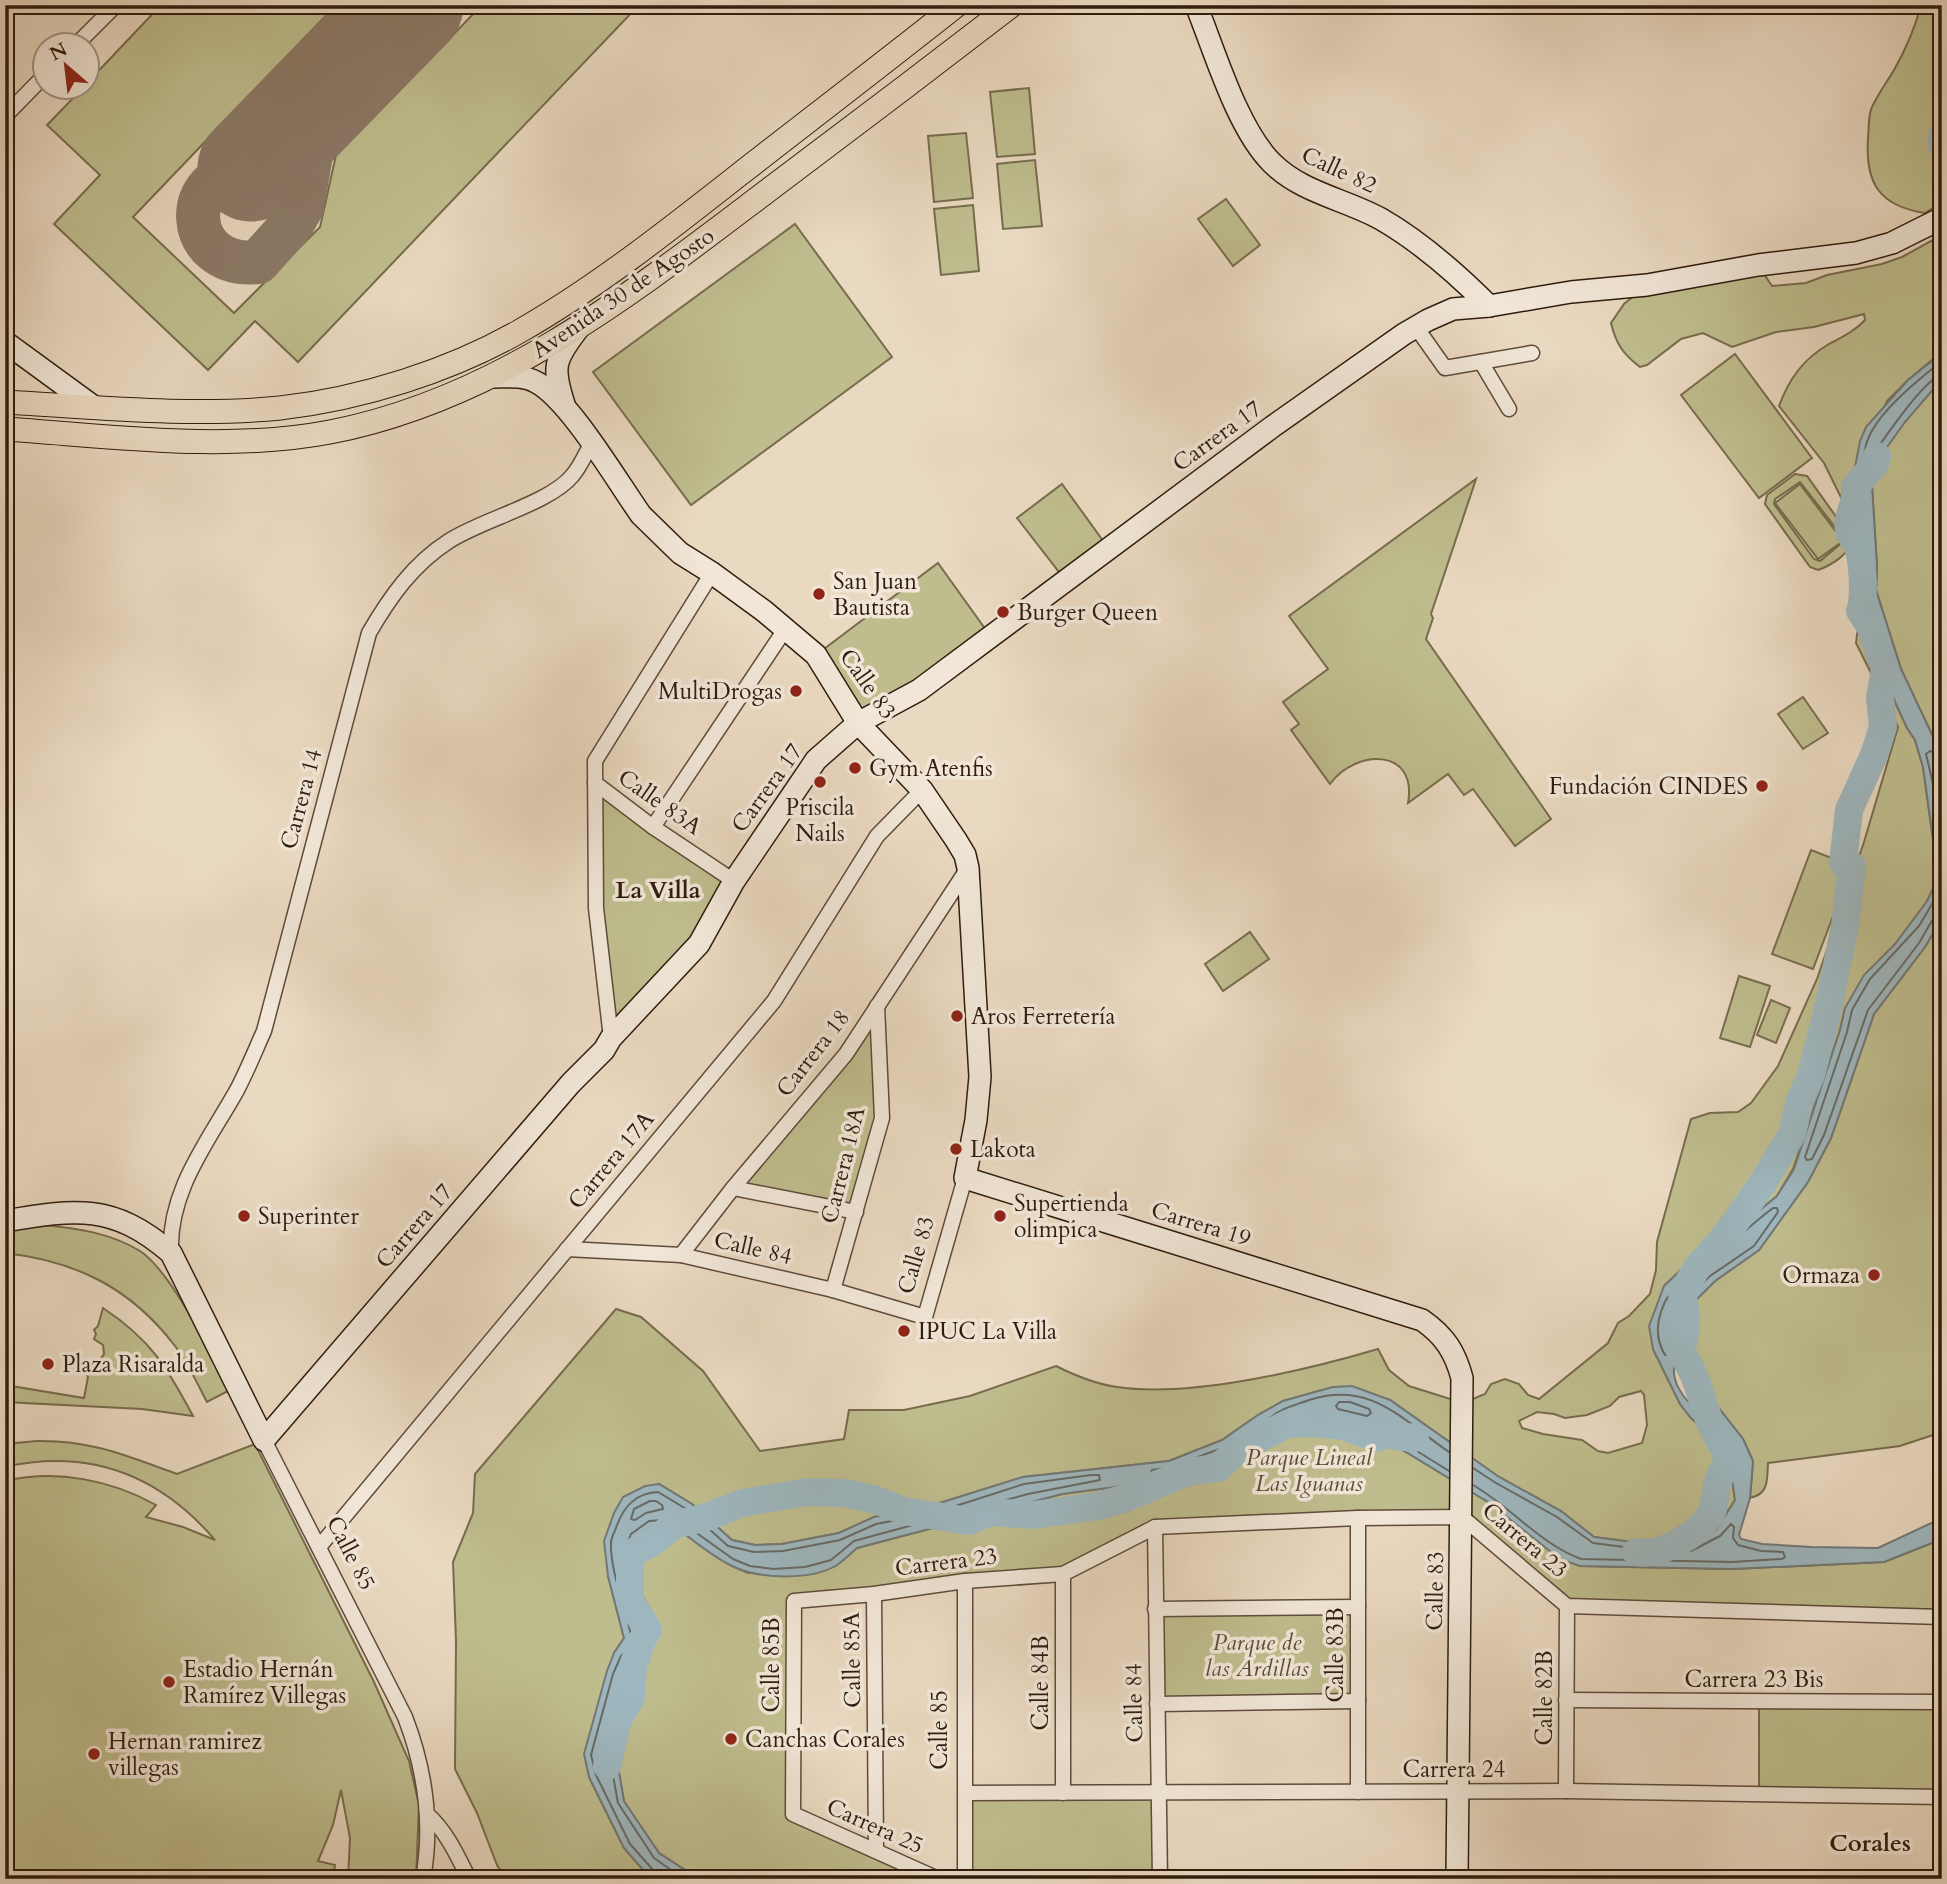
<svg xmlns="http://www.w3.org/2000/svg" width="1947" height="1884" viewBox="0 0 1947 1884" font-family="Cardo,serif">
	<style>
		.green { fill: #bfbd8e; stroke: #776c4e; stroke-width: 2; fill-rule: evenodd }
		.water { fill: #9eb7bf; stroke: #727978; stroke-width: 2; fill-rule: evenodd }
		.lines { fill: none; stroke-linecap: round; stroke-linejoin: round }
		.shore { stroke: #666a66; stroke-width: 2 }
		.river { stroke: #9eb7bf; stroke-width: 28 }
		.taxiway { stroke: #8c7a68; stroke-width: 44 }
		.runway { stroke: #8c7a68; stroke-width: 107 }
		.street-casing { stroke: #5e4b3b; stroke-width: 17 }
		.secondary-casing { stroke: #2f1c0e; stroke-width: 24 }
		.primary-casing { stroke: #2f1c0e; stroke-width: 25 }
		.street { stroke: #f1e6d7; stroke-width: 14 }
		.secondary { stroke: #f1e6d7; stroke-width: 21 }
		.primary { stroke: #ead9c1; stroke-width: 23 }
		.poi-dot { fill: #8f2418; stroke: #f1e6d7; stroke-width: 2.5 }
		.labels { text-anchor: middle; dominant-baseline: central; stroke-width: 7; stroke-linejoin: round; paint-order: stroke }
		.street-label { font-size: 23px; fill: #2f1c0e; stroke: #f1e6d7 }
		.poi-label { font-size: 23px; fill: #2f1c0e; stroke: #f1e6d7; text-anchor: start }
		.park-label { font-size: 23px; font-style: italic; fill: #5a4c34; stroke: #f1e6d7 }
		.neighbourhood-label { font-size: 24px; font-weight: bold; fill: #2f1c0e; stroke: #f1e6d7 }
	</style>
	<rect width="100%" height="100%" fill="#ead9c1"/>
	<filter id="stains"><feTurbulence type="fractalNoise" baseFrequency=".00286" numOctaves="4"/><feColorMatrix values="0 0 0 0 .2 0 0 0 0 .09 0 0 0 0 .02 0 0 0 .5 -.17"/></filter>
	<radialGradient id="worn" r=".72"><stop offset=".6" stop-color="#630" stop-opacity="0"/><stop offset="1" stop-color="#630" stop-opacity=".3"/></radialGradient>
	<g class="green">
		<polygon points="161,5 336,5 133,217 234,313 320,227 336,155 482,5 639,5 298,362 255,321 208,370 54,224 100,175 47,125 83,88 88,88 88,82"/>
		<path d="M1921,5H1942V202L1925,213C1879,206 1865,183 1868,138C1869,129 1868,115 1872,107C1878,94 1887,82 1894,70C1906,49 1915,28 1921,5Z"/>
		<polygon points="1029,88 1035,154 997,157 990,92"/>
		<polygon points="966,133 973,198 934,202 928,136"/>
		<polygon points="1035,160 1042,226 1003,229 997,164"/>
		<polygon points="1226,199 1260,245 1233,266 1198,219"/>
		<polygon points="973,205 979,271 941,275 934,209"/>
		<polygon points="795,224 892,357 691,505 593,372"/>
		<path d="M1942,235V347L1938,355L1908,380L1887,401L1855,467L1862,537L1885,670L1895,702L1907,728L1915,740L1923,767L1937,868L1935,885L1927,901L1913,922L1845,1008L1840,1030L1793,1169L1777,1196L1715,1247L1684,1267L1664,1286L1653,1349L1680,1404L1691,1418L1721,1444L1729,1457L1735,1500L1716,1530L1691,1544L1671,1547L1594,1537L1561,1511L1499,1477L1390,1400L1333,1387L1283,1401L1258,1415L1222,1440L1169,1461L1023,1477L927,1507L874,1517L839,1533L782,1544L755,1545L732,1540L692,1504L659,1484L608,1576L624,1638L614,1653L589,1777L624,1848L651,1879H505L497,1865L477,1813L455,1769L456,1641L453,1562L473,1513L475,1474L616,1309L641,1317L703,1371L760,1451L844,1439L849,1410H904L970,1396L1056,1366C1076,1376 1095,1384 1117,1387C1190,1398 1307,1370 1378,1349L1389,1370L1409,1386L1463,1403L1485,1394L1491,1384L1505,1379L1519,1384L1528,1395L1539,1399L1608,1343L1618,1323L1629,1316L1650,1294L1656,1270L1657,1242L1691,1119L1710,1113L1738,1112L1751,1103L1778,1066L1817,979L1864,842L1898,727L1856,643L1860,611L1857,530L1824,463L1779,406C1789,379 1803,359 1829,344C1842,337 1855,331 1865,320L1864,314L1814,327L1776,332L1732,347L1703,333L1681,339L1647,365L1640,367C1623,354 1616,344 1611,323L1624,304L1647,285L1758,265L1772,286L1806,283L1827,275L1882,264L1902,257ZM1641,1391L1644,1395L1647,1425L1642,1443L1608,1453L1598,1451L1582,1440L1543,1434L1522,1428L1519,1421L1537,1412L1554,1414L1565,1418L1587,1415L1610,1406L1619,1397Z"/>
		<polygon points="1735,354 1812,458 1759,498 1681,395"/>
		<polygon points="1942,379 1942,413 1938,430 1942,435 1942,756 1901,669 1876,590 1877,567 1872,485 1875,464 1904,422"/>
		<path d="M1795,474L1807,476L1852,539C1851,553 1832,565 1818,570L1810,567L1765,504L1767,495ZM1800,482L1845,540L1820,561L1814,559L1774,504L1775,499Z"/>
		<path d="M1476,479L1431,614L1433,618L1426,639L1551,819L1515,846L1473,789L1464,795L1448,774L1408,803C1418,747 1355,749 1330,784L1291,730L1299,724L1283,702L1328,669L1289,616Z"/>
		<polygon points="1062,484 1109,549 1066,581 1017,518"/>
		<polygon points="1800,484 1843,541 1818,559 1775,503"/>
		<polygon points="938,563 991,637 858,723 816,655"/>
		<polygon points="1803,697 1828,733 1803,749 1778,714"/>
		<polygon points="595,783 734,881 699,944 611,1038"/>
		<polygon points="1811,850 1852,866 1813,969 1772,954"/>
		<path d="M1942,918V1432L1900,1446L1768,1463C1767,1480 1769,1494 1750,1498L1753,1461L1743,1439L1718,1407L1693,1362L1685,1341L1682,1322L1686,1310L1715,1281L1759,1250L1808,1182L1831,1138L1874,1014L1925,947Z"/>
		<polygon points="1250,932 1269,959 1223,991 1205,964"/>
		<polygon points="1739,976 1770,986 1750,1047 1720,1038"/>
		<polygon points="1771,1000 1790,1008 1776,1043 1757,1035"/>
		<polygon points="877,1006 882,1095 856,1212 733,1188"/>
		<path d="M43,1225C76,1228 111,1233 140,1251C173,1273 210,1354 230,1390L207,1402C197,1383 188,1363 175,1346C131,1288 76,1261 5,1253V1229Z"/>
		<path d="M103,1308C151,1340 167,1367 193,1416L142,1409L5,1402V1385L84,1398L88,1377L85,1372L89,1370L91,1363L98,1362L104,1354L103,1345L94,1339L96,1334L94,1330L98,1326Z"/>
		<polygon points="1311,1420 1378,1435 1488,1502 1516,1525 1580,1566 1732,1569 1884,1562 1942,1539 1942,1617 1567,1606 1462,1517 1155,1527 1063,1574 795,1601 793,1814 938,1879 696,1877 659,1853 624,1802 613,1738 633,1666 653,1615 630,1573 630,1554 637,1538 651,1528 674,1525 730,1565 748,1573 835,1566 857,1548 1062,1494 1122,1486 1189,1482 1218,1468 1266,1433 1287,1424"/>
		<path d="M37,1441C91,1440 127,1456 177,1474L255,1444L374,1682L409,1761L419,1805L416,1879H348L350,1838L341,1790L333,1825L318,1861L335,1865L333,1879H5V1481C57,1469 111,1480 156,1505L146,1517L183,1527L215,1540C160,1476 90,1448 5,1467V1444Z"/>
		<polygon points="1358,1607 1358,1701 1157,1704 1155,1609"/>
		<polygon points="1759,1702 1942,1702 1942,1797 1759,1794"/>
		<polygon points="966,1793 1159,1794 1160,1879 965,1879"/>
	</g>
	<path class="water" d="M1942,347V379L1905,422L1875,464L1872,485L1877,567L1876,590L1901,669L1942,756V918L1925,947L1874,1014L1831,1138L1808,1182L1759,1250L1715,1281L1686,1310L1682,1322L1685,1341L1693,1362L1718,1407L1743,1439L1753,1461L1750,1498L1739,1535L1741,1539L1762,1544L1811,1547L1878,1548L1942,1518V1539L1884,1562L1732,1569L1580,1566L1560,1559L1488,1502L1378,1435L1311,1420L1287,1424L1266,1433L1218,1468L1189,1482L1122,1486L1062,1494L857,1548C851,1553 844,1560 837,1565C811,1581 758,1579 732,1566C711,1556 692,1539 674,1526L651,1528L637,1538L630,1554V1573L653,1615L633,1666L613,1738L624,1801L659,1853L696,1877L717,1879H651L624,1848L589,1777L584,1754L607,1671L614,1653L624,1638L608,1576L604,1541L614,1513L623,1497L645,1486L659,1484L692,1504L732,1540L755,1545L782,1544L839,1533L874,1517L927,1507L1023,1477L1169,1461L1222,1440L1258,1415L1283,1401L1333,1387L1352,1386L1390,1400L1499,1477L1561,1511L1594,1537L1671,1547L1691,1544L1716,1530L1735,1500L1729,1457L1721,1444L1691,1418L1680,1404L1653,1349L1649,1326L1664,1286L1684,1267L1715,1247L1777,1196L1794,1169L1840,1030L1845,1008L1864,975L1895,944L1927,901L1935,885L1937,868L1923,767L1915,740L1907,728L1895,702L1864,602L1860,515L1855,467L1860,441L1866,427L1908,380L1938,356ZM1680,1352C1693,1361 1704,1400 1708,1416C1685,1405 1663,1376 1680,1352Z"/>
	<g class="lines">
		<g class="shore">
			<path d="M1942,361C1917,381 1859,425 1865,460L1870,459C1881,443 1925,377 1942,375"/>
			<polyline points="1942,756 1930,751 1926,754 1933,784 1942,852"/>
			<polyline points="1942,887 1919,926 1870,979 1852,1010 1847,1032 1805,1157 1807,1160 1812,1159 1824,1135 1868,1010 1919,943 1933,919 1942,916"/>
			<path d="M1773,1208H1777L1778,1212L1754,1246L1710,1276L1683,1301L1675,1321L1678,1344L1669,1355H1665C1648,1327 1664,1294 1687,1274C1696,1266 1708,1260 1718,1253C1737,1239 1754,1222 1773,1208Z"/>
			<polygon points="1339,1402 1350,1402 1369,1409 1371,1413 1367,1416 1338,1409 1336,1406"/>
			<polygon points="1222,1448 1226,1450 1225,1454 1188,1475 1153,1477 1150,1475 1152,1470 1171,1467"/>
			<path d="M1449,1471L1380,1428L1312,1413L1274,1422L1270,1418C1281,1408 1296,1405 1309,1400C1371,1380 1402,1420 1449,1452"/>
			<polygon points="1091,1475 1099,1475 1100,1480 1028,1494 942,1517 938,1515 940,1511 1024,1484"/>
			<path d="M1473,1485C1511,1507 1540,1544 1581,1559L1732,1562L1782,1559L1785,1557L1783,1552L1761,1551L1738,1545L1733,1538L1734,1527L1731,1524L1720,1536L1691,1551L1671,1553L1593,1543L1557,1517L1496,1483L1473,1468"/>
			<path d="M658,1492L688,1510L728,1546L754,1552L783,1551L840,1540L876,1524L923,1515L927,1519L924,1522L854,1541L831,1560L805,1567L773,1569L750,1566L733,1559L677,1519L649,1521L631,1534L623,1554V1576L645,1616L642,1628L633,1637L631,1635C625,1607 610,1570 611,1543C611,1538 614,1533 616,1528C623,1507 635,1493 658,1492Z"/>
			<polygon points="650,1501 656,1501 662,1505 663,1509 646,1513 635,1520 631,1519 634,1509"/>
			<polyline points="656,1879 654,1871 630,1844 596,1775 591,1755 613,1674 621,1656 625,1651 629,1655 606,1737 618,1803 654,1858 684,1879"/>
		</g>
		<g class="river">
			<polyline points="1942,136 1942,145"/>
			<path d="M1636,1552C1660,1557 1698,1535 1711,1514C1716,1505 1714,1492 1718,1482C1721,1473 1725,1465 1729,1457C1721,1444 1713,1431 1708,1417C1700,1395 1696,1371 1680,1352C1688,1334 1687,1314 1682,1294L1696,1269L1726,1235L1761,1186L1792,1134L1799,1103L1811,1075L1827,1013L1845,926L1852,866L1843,863L1849,810L1874,755L1883,727L1880,698L1885,669L1870,626L1860,611C1865,598 1863,558 1857,545C1854,539 1850,536 1849,530C1846,515 1858,502 1855,487L1875,464L1877,456"/>
			<polyline points="607,1766 618,1720 631,1697 633,1666 641,1642 648,1630 630,1601 630,1554 651,1543 674,1525 707,1517 742,1503 808,1492 844,1493 876,1500 904,1511 969,1521 990,1512 1034,1515 1098,1506 1126,1498 1187,1472 1218,1468 1238,1449 1287,1424 1312,1423 1344,1426 1376,1438 1378,1434 1415,1438"/>
		</g>
		<path class="taxiway" d="M251,168C176,172 183,270 258,262L293,223L302,207L321,97"/>
		<polyline class="runway" points="251,168 410,5"/>
		<defs>
			<g id="street">
				<polyline points="75,46 116,5"/>
				<polyline points="5,116 46,74"/>
				<polyline points="1416,327 1445,368 1532,353"/>
				<polyline points="1481,362 1509,409"/>
				<polyline points="595,783 653,827 734,881"/>
				<polyline points="653,827 786,628"/>
				<polyline points="611,1038 596,908 595,761 712,573"/>
				<polyline points="733,1188 856,1212"/>
				<polyline points="567,1249 681,1255 833,1290 925,1317 965,1178"/>
				<path d="M171,1253C168,1191 208,1142 237,1090C247,1071 255,1051 264,1031L369,633C390,597 413,564 449,541C481,520 550,503 572,476C580,467 585,455 591,444"/>
				<polyline points="681,1255 733,1188 846,1054 968,868"/>
				<polyline points="833,1290 882,1118 877,1006"/>
				<path d="M264,1440L405,1717C425,1769 433,1823 423,1879"/>
				<polyline points="1358,1518 1358,1792"/>
				<polyline points="1155,1527 1160,1879"/>
				<polyline points="319,1547 774,1001 877,836 922,790"/>
				<polyline points="874,1594 876,1851"/>
				<polyline points="1155,1609 1358,1607"/>
				<polyline points="1566,1700 1942,1702"/>
				<polyline points="1157,1704 1358,1701"/>
				<polyline points="1566,1791 1567,1606"/>
				<polyline points="966,1793 1566,1791 1942,1797"/>
				<polyline points="1063,1793 1063,1574"/>
				<path d="M427,1814C447,1832 457,1855 469,1879"/>
				<polyline points="938,1879 793,1814 794,1601 874,1594 965,1581 1063,1574 1155,1527 1358,1518 1462,1517 1567,1606 1942,1617"/>
				<polyline points="965,1879 965,1581"/>
			</g>
			<g id="secondary">
				<path d="M1196,5C1215,52 1237,128 1272,163C1302,193 1345,199 1381,219C1421,242 1456,273 1489,306"/>
				<polyline points="5,342 94,407"/>
				<path d="M493,377C507,377 523,375 536,382C569,399 617,481 641,515L680,553L712,573L764,611L816,655L858,723L922,790L956,840L965,855L968,868L980,1077L976,1120L965,1178L1422,1320C1445,1336 1455,1352 1462,1378L1457,1879"/>
				<path d="M564,404C552,367 554,360 578,329"/>
				<path d="M5,1221C76,1209 113,1203 171,1253L264,1440L571,1083L604,1050L611,1038L699,944L734,881L816,760L858,723L919,690L1272,427L1404,334L1428,320L1453,309L1489,306L1571,292L1647,285L1758,265L1856,253L1892,243L1942,218"/>
			</g>
			<g id="primary">
				<path d="M5,402C94,407 192,417 280,408C361,399 450,371 520,331C597,287 670,229 740,174C812,118 885,62 957,5"/>
				<path d="M5,429C111,436 225,452 330,432C496,400 630,295 762,195C846,132 929,69 1012,5"/>
			</g>
		</defs>
		<use href="#street" class="street-casing"/>
		<use href="#secondary" class="secondary-casing"/>
		<use href="#primary" class="primary-casing"/>
		<use href="#street" class="street"/>
		<use href="#secondary" class="secondary"/>
		<use href="#primary" class="primary"/>
	</g>
	<g class="poi-dot">
		<circle cx="819" cy="594" r="7"/>
		<circle cx="1003" cy="612" r="7"/>
		<circle cx="796" cy="691" r="7"/>
		<circle cx="855" cy="768" r="7"/>
		<circle cx="820" cy="782" r="7"/>
		<circle cx="1762" cy="786" r="7"/>
		<circle cx="957" cy="1016" r="7"/>
		<circle cx="956" cy="1149" r="7"/>
		<circle cx="244" cy="1216" r="7"/>
		<circle cx="1000" cy="1216" r="7"/>
		<circle cx="1874" cy="1275" r="7"/>
		<circle cx="904" cy="1331" r="7"/>
		<circle cx="48" cy="1364" r="7"/>
		<circle cx="169" cy="1682" r="7"/>
		<circle cx="731" cy="1739" r="7"/>
		<circle cx="94" cy="1754" r="7"/>
	</g>
	<g class="labels">
		<g class="street-label">
			<text transform="translate(1339 170) rotate(25)">Calle 82</text>
			<text transform="translate(623 293) rotate(-34)">Avenida 30 de Agosto</text>
			<text transform="translate(1217 436) rotate(-36)">Carrera 17</text>
			<text transform="translate(868 684) rotate(55)">Calle 83</text>
			<text transform="translate(767 788) rotate(-54)">Carrera 17</text>
			<text transform="translate(301 799) rotate(-75)">Carrera 14</text>
			<text transform="translate(660 802) rotate(35)">Calle 83A</text>
			<text transform="translate(813 1053) rotate(-52)">Carrera 18</text>
			<text transform="translate(611 1160) rotate(-50)">Carrera 17A</text>
			<text transform="translate(843 1165) rotate(-76)">Carrera 18A</text>
			<text transform="translate(1201 1224) rotate(17)">Carrera 19</text>
			<text transform="translate(414 1226) rotate(-49)">Carrera 17</text>
			<text transform="translate(753 1248) rotate(13)">Calle 84</text>
			<text transform="translate(916 1255) rotate(-74)">Calle 83</text>
			<text transform="translate(1525 1540) rotate(40)">Carrera 23</text>
			<text transform="translate(351 1553) rotate(63)">Calle 85</text>
			<text transform="translate(946 1562) rotate(-7)">Carrera 23</text>
			<text transform="translate(1435 1591) rotate(-89)">Calle 83</text>
			<text transform="translate(1335 1655) rotate(-90)">Calle 83B</text>
			<text transform="translate(852 1660) rotate(-91)">Calle 85A</text>
			<text transform="translate(771 1665) rotate(-90)">Calle 85B</text>
			<text x="1754" y="1679">Carrera 23 Bis</text>
			<text transform="translate(1040 1683) rotate(-90)">Calle 84B</text>
			<text transform="translate(1544 1698) rotate(-90)">Calle 82B</text>
			<text transform="translate(1134 1703) rotate(-91)">Calle 84</text>
			<text transform="translate(939 1730) rotate(-90)">Calle 85</text>
			<text x="1454" y="1769">Carrera 24</text>
			<text transform="translate(875 1826) rotate(24)">Carrera 25</text>
		</g>
		<g class="poi-label">
			<text x="833" y="581">San Juan<tspan x="833" dy="26">Bautista</tspan></text>
			<text x="1017" y="612">Burger Queen</text>
			<text x="782" y="691" text-anchor="end">MultiDrogas</text>
			<text x="869" y="768">Gym Atenfis</text>
			<text x="1748" y="786" text-anchor="end">Fundación CINDES</text>
			<text x="820" y="807" text-anchor="middle">Priscila<tspan x="820" dy="26">Nails</tspan></text>
			<text x="971" y="1016">Aros Ferretería</text>
			<text x="970" y="1149">Lakota</text>
			<text x="1014" y="1203">Supertienda<tspan x="1014" dy="26">olimpica</tspan></text>
			<text x="258" y="1216">Superinter</text>
			<text x="1860" y="1275" text-anchor="end">Ormaza</text>
			<text x="918" y="1331">IPUC La Villa</text>
			<text x="62" y="1364">Plaza Risaralda</text>
			<text x="183" y="1669">Estadio Hernán<tspan x="183" dy="26">Ramírez Villegas</tspan></text>
			<text x="745" y="1739">Canchas Corales</text>
			<text x="108" y="1741">Hernan ramirez<tspan x="108" dy="26">villegas</tspan></text>
		</g>
		<g class="park-label">
			<text x="1309" y="1457">Parque Lineal<tspan x="1309" dy="26">Las Iguanas</tspan></text>
			<text x="1257" y="1642">Parque de<tspan x="1257" dy="26">las Ardillas</tspan></text>
		</g>
		<g class="neighbourhood-label">
			<text x="658" y="890">La Villa</text>
			<text x="1870" y="1843">Corales</text>
		</g>
	</g>
	<rect width="1947" height="1884" fill="none" stroke="#ead9c1" stroke-width="28"/>
	<rect x="7" y="7" width="1933" height="1870" fill="none" stroke="#2f1c0e" stroke-width="3.5"/>
	<rect x="14" y="14" width="1919" height="1856" fill="none" stroke="#2f1c0e" stroke-width="2"/>
	<g transform="translate(66 66) rotate(332)"><circle r="33" fill="#f1e6d7" stroke="#a39587" stroke-width="2"/>
	<path d="M0-5L12 26L0 18L-12 26Z" fill="#8f2418"/>
	<text y="-10" font-size="19" font-weight="bold" text-anchor="middle" fill="#2f1c0e">N</text>
	</g>
	<rect width="100%" height="100%" filter="url(#stains)"/>
	<rect width="100%" height="100%" fill="url(#worn)"/>
</svg>
